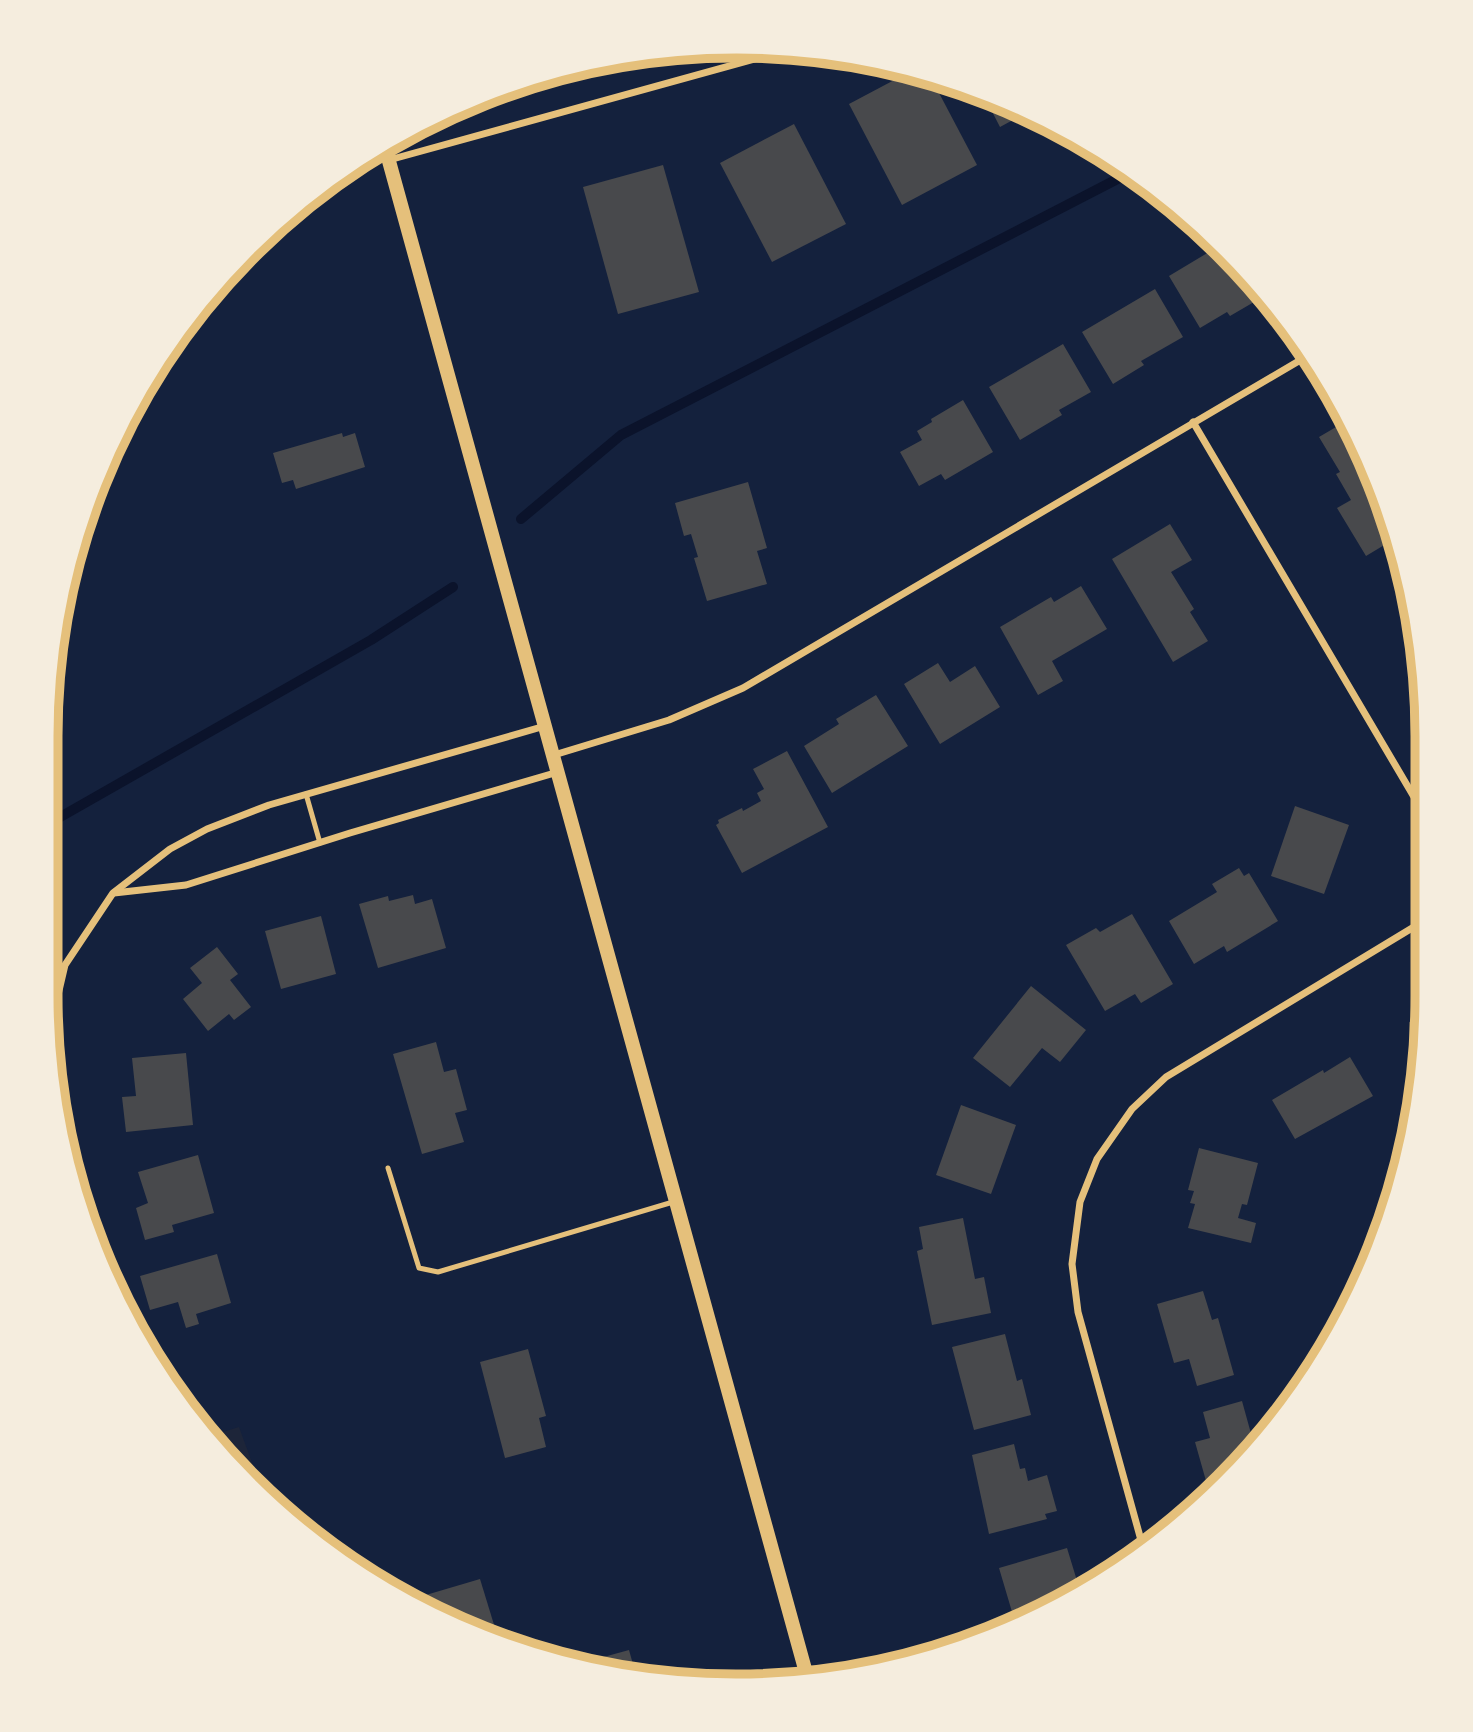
<svg xmlns="http://www.w3.org/2000/svg" width="1473" height="1732" viewBox="0 0 1473 1732" font-family="Inter,sans-serif">
	<style>
		.green { fill: #1d2539 }
		.lines { fill: none; stroke-linecap: round; stroke-linejoin: round }
		.stream { stroke: #0b132b; stroke-width: 10 }
		.building { fill: #48494c }
		.service { stroke: #e5c07b; stroke-width: 5 }
		.minor { stroke: #e5c07b; stroke-width: 7 }
		.secondary { stroke: #e5c07b; stroke-width: 14 }
		.rim { fill: none; stroke: #e5c07b; stroke-width: 9 }
	</style>
	<rect width="100%" height="100%" fill="#14213d"/>
	<polygon class="green" points="239,1427 262,1490 217,1451 207,1437"/>
	<g class="lines">
		<g class="stream">
			<polyline points="521,519 621,435 1131,172"/>
			<polyline points="48,824 371,640 453,587"/>
		</g>
	</g>
	<g class="building">
		<polygon points="915,69 929,74 977,165 902,205 849,104"/>
		<polygon points="983,94 989,97 1028,112 1000,127"/>
		<polygon points="794,124 846,224 772,262 720,163"/>
		<polygon points="663,165 699,292 618,314 583,187"/>
		<polygon points="1219,246 1256,281 1266,295 1230,316 1227,312 1200,328 1169,276"/>
		<polygon points="1155,289 1183,337 1141,361 1144,365 1113,384 1082,332"/>
		<polygon points="1063,344 1091,392 1059,410 1062,415 1020,440 989,387"/>
		<polygon points="963,400 993,452 945,480 941,474 919,486 900,452 922,440 917,431 932,422 931,419"/>
		<polygon points="1348,420 1391,514 1396,538 1366,556 1337,508 1351,500 1336,474 1340,472 1319,437"/>
		<polygon points="342,433 343,437 355,433 365,467 296,489 293,480 282,483 273,453"/>
		<polygon points="748,482 767,548 757,551 767,584 707,601 694,558 698,557 691,534 684,536 675,503"/>
		<polygon points="1170,524 1192,560 1171,572 1194,609 1190,612 1208,641 1173,662 1112,559"/>
		<polygon points="1081,586 1107,629 1052,661 1063,681 1038,695 1000,627 1051,597 1054,602"/>
		<polygon points="938,663 950,682 975,666 1000,707 940,744 904,684"/>
		<polygon points="876,695 908,746 832,793 804,746 839,724 836,719"/>
		<polygon points="787,751 828,827 742,873 716,825 719,823 718,820 742,808 743,811 761,801 757,793 764,789 753,769"/>
		<polygon points="1295,806 1349,825 1324,894 1271,876"/>
		<polygon points="1239,868 1244,876 1249,873 1278,921 1227,952 1224,946 1194,964 1169,921 1217,892 1212,884"/>
		<polygon points="413,895 415,904 432,899 446,948 378,968 359,904 388,896 389,901"/>
		<polygon points="1132,914 1173,984 1141,1003 1135,994 1105,1011 1066,945 1096,928 1100,932"/>
		<polygon points="321,916 336,974 281,989 265,931"/>
		<polygon points="217,947 238,974 230,980 251,1007 234,1020 229,1014 208,1031 183,999 202,983 190,968"/>
		<polygon points="1031,986 1086,1030 1060,1062 1042,1048 1010,1087 973,1058"/>
		<polygon points="1425,1021 1418,1091 1410,1091 1409,1022"/>
		<polygon points="436,1042 444,1072 456,1069 467,1110 455,1113 464,1142 422,1154 393,1054"/>
		<polygon points="186,1053 193,1125 126,1132 122,1097 136,1096 132,1058"/>
		<polygon points="1350,1057 1373,1096 1295,1139 1272,1100 1323,1070 1324,1073"/>
		<polygon points="961,1105 1016,1125 991,1194 936,1175"/>
		<polygon points="1199,1148 1258,1163 1247,1205 1242,1204 1238,1218 1256,1223 1251,1243 1188,1228 1195,1204 1190,1203 1194,1191 1188,1190"/>
		<polygon points="198,1155 214,1213 172,1225 174,1232 145,1240 136,1208 148,1203 138,1172"/>
		<polygon points="963,1218 975,1279 984,1277 991,1313 932,1325 917,1251 923,1249 919,1227"/>
		<polygon points="217,1254 231,1303 196,1314 199,1324 186,1328 178,1302 150,1310 140,1276"/>
		<polygon points="1203,1291 1212,1320 1218,1318 1234,1375 1197,1386 1189,1359 1174,1363 1157,1304"/>
		<polygon points="1005,1334 1017,1381 1022,1379 1031,1415 974,1430 952,1347"/>
		<polygon points="528,1349 546,1416 539,1418 546,1447 505,1458 480,1362"/>
		<polygon points="1242,1401 1255,1448 1226,1483 1208,1488 1195,1442 1210,1438 1203,1412"/>
		<polygon points="1014,1444 1020,1469 1025,1468 1028,1481 1047,1475 1057,1511 1045,1514 1047,1519 989,1534 972,1455"/>
		<polygon points="1067,1548 1078,1584 1056,1591 1059,1601 1015,1622 999,1568"/>
		<polygon points="480,1579 499,1641 472,1634 409,1600"/>
		<polygon points="629,1650 636,1675 630,1676 590,1666 589,1661"/>
	</g>
	<g class="lines">
		<g class="service">
			<polyline points="306,794 320,843"/>
			<polyline points="388,1168 419,1268 438,1272 673,1202"/>
		</g>
		<g class="minor">
			<polyline points="389,160 791,49"/>
			<polyline points="1193,422 1427,819"/>
			<polyline points="554,755 669,720 743,688 1309,355"/>
			<polyline points="114,893 186,885 350,833 558,772"/>
			<polyline points="50,1029 65,965 113,893 170,849 207,829 269,805 545,726"/>
			<polyline points="1144,1551 1078,1312 1072,1264 1080,1202 1097,1159 1132,1109 1166,1077 1427,919"/>
		</g>
		<polyline class="secondary" points="384,143 808,1680"/>
	</g>
	<path d="M0 0H1473V1732H0ZM736 58H737A678 678 0 0 1 1415 736V996A678 678 0 0 1 737 1674H736A678 678 0 0 1 58 996V736A678 678 0 0 1 736 58Z" fill="#f5edde" fill-rule="evenodd"/>
	<path class="rim" d="M736 58H737A678 678 0 0 1 1415 736V996A678 678 0 0 1 737 1674H736A678 678 0 0 1 58 996V736A678 678 0 0 1 736 58Z"/>
</svg>
